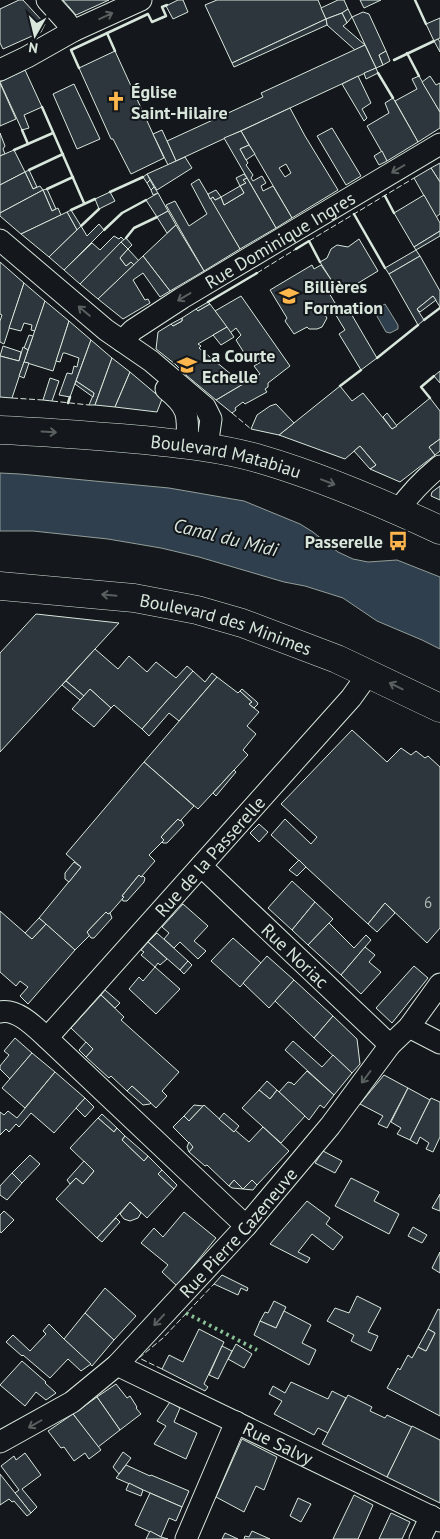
<svg xmlns="http://www.w3.org/2000/svg" width="440" height="1539" viewBox="0 0 440 1539" font-family="'PT Sans',sans-serif">
	<style>
		.water { fill: #2f3f4d; stroke: #939e99 }
		.building { fill: #2c363c; stroke: #d8e6dc; fill-rule: evenodd }
		.lines { fill: none; stroke-linecap: round; stroke-linejoin: round }
		.minor-casing { stroke: #d8e6dc; stroke-width: 23 }
		.primary-casing { stroke: #d8e6dc; stroke-width: 29 }
		.minor { stroke: #14181c; stroke-width: 21 }
		.primary { stroke: #14181c; stroke-width: 28 }
		.hedge { stroke: #8ac095; stroke-width: 4; stroke-dasharray: 2.5 4; stroke-linecap: butt }
		.fence { stroke: #d8e6dc; stroke-width: 1; stroke-dasharray: 6 2.5; stroke-linecap: butt }
		.wall { stroke: #d8e6dc; stroke-width: 2.5 }
		.oneway { stroke: #59605f }
		.labels { text-anchor: middle; dominant-baseline: central; stroke-width: 4; stroke-linejoin: round; paint-order: stroke }
		.number-label { font-size: 15px; fill: #adbab4 }
		.poi-label { font-size: 18px; font-weight: bold; fill: #d8e6dc; stroke: #14181c; text-anchor: start }
		.street-label { font-size: 18px; fill: #d8e6dc; stroke: #14181c }
		.water-label { font-size: 19px; font-style: italic; fill: #d8e6dc; stroke: #14181c }
	</style>
	<rect width="100%" height="100%" fill="#14181c"/>
	<g class="water">
		<polygon points="385,304 398,325 398,329 390,333 386,332 374,311"/>
		<polygon points="0,473 20,474 169,488 244,501 300,524 313,532 338,552 353,559 368,562 397,560 440,577 440,649 422,640 377,621 343,598 305,586 284,582 199,557 161,548 108,539 33,531 0,531"/>
	</g>
	<g class="building">
		<polygon points="19,0 23,0 45,24 41,32 3,49 0,43 0,9"/>
		<polygon points="63,0 109,0 76,15"/>
		<polygon points="178,0 183,0 188,12 173,19 166,6"/>
		<polygon points="217,0 318,0 326,19 232,63 205,5"/>
		<polygon points="338,0 344,0 348,9 342,13 326,19 321,8"/>
		<polygon points="360,0 381,0 364,8"/>
		<polygon points="348,9 352,17 347,23 342,13"/>
		<polygon points="363,12 369,14 386,51 379,55 383,65 376,68 352,17"/>
		<polygon points="342,13 347,23 343,26 365,45 355,50 327,25 326,19"/>
		<polygon points="440,18 440,38 434,41 426,24"/>
		<polygon points="326,19 327,25 234,67 232,63"/>
		<polygon points="438,39 440,42 440,52 434,41"/>
		<polygon points="365,45 376,68 176,161 167,141 263,97 261,93"/>
		<polygon points="115,51 164,158 131,174 113,139 111,139 79,68"/>
		<polygon points="386,51 390,61 383,65 379,55"/>
		<polygon points="376,68 378,73 366,79 364,73"/>
		<polygon points="25,70 42,107 24,115 29,128 22,130 0,82"/>
		<polygon points="358,76 371,103 362,109 367,118 364,121 342,84"/>
		<polygon points="419,76 440,112 440,128 418,142 395,101 417,89 412,79"/>
		<polygon points="430,76 436,85 440,83 440,112 422,82"/>
		<polygon points="0,83 16,119 0,126"/>
		<polygon points="74,84 100,139 77,149 53,94"/>
		<polygon points="393,98 418,142 387,161 367,126 389,113 385,103"/>
		<path d="M290,108L305,136L338,190L292,218L241,131ZM286,164L291,173L285,177L279,168Z"/>
		<polygon points="332,128 361,176 346,185 317,136"/>
		<polygon points="162,130 176,161 168,165 153,134"/>
		<polygon points="241,131 249,145 240,149 248,163 246,165 253,175 251,178 253,181 262,176 266,183 261,186 263,191 273,186 292,218 276,228 224,138"/>
		<polygon points="0,133 5,146 3,149 5,154 0,156"/>
		<polygon points="249,145 255,154 246,160 240,149"/>
		<polygon points="14,150 25,172 0,185 0,156"/>
		<polygon points="382,151 387,161 379,165 374,156"/>
		<polygon points="185,157 192,168 157,190 147,174"/>
		<polygon points="440,163 440,182 431,168"/>
		<polygon points="431,168 440,182 440,214 436,217 414,178"/>
		<polygon points="29,170 37,187 33,189 25,172"/>
		<polygon points="25,172 33,189 40,186 43,190 0,213 0,185"/>
		<polygon points="147,174 150,180 147,183 143,177"/>
		<polygon points="244,174 247,178 243,180 246,183 240,186 236,178"/>
		<polygon points="247,178 276,228 240,249 210,199 213,197 215,200 221,197 224,205 244,193 240,186 246,183 243,180"/>
		<polygon points="199,179 240,249 204,271 166,205 175,201 189,226 207,214 191,184"/>
		<polygon points="150,180 154,187 151,190 147,183"/>
		<polygon points="240,186 244,193 224,205 221,197"/>
		<polygon points="154,187 158,193 153,195 151,190"/>
		<polygon points="47,189 56,209 52,211 43,190"/>
		<polygon points="43,190 52,211 58,208 61,215 21,234 0,216 0,213"/>
		<polygon points="216,190 221,197 215,200 213,197 210,199 208,194"/>
		<polygon points="110,192 115,201 99,209 95,199"/>
		<polygon points="158,193 168,211 157,217 146,200"/>
		<polygon points="424,195 440,223 440,231 414,247 394,213"/>
		<polygon points="71,210 81,226 77,230 67,212"/>
		<polygon points="168,211 176,225 167,233 157,217"/>
		<polygon points="67,212 77,230 49,257 21,234"/>
		<polygon points="99,224 104,230 64,270 49,257 81,226 87,236"/>
		<polygon points="176,225 204,271 170,291 143,256"/>
		<polygon points="440,231 440,236 416,250 414,247"/>
		<polygon points="114,236 119,239 121,237 124,240 80,284 64,270 92,243 100,250"/>
		<polygon points="126,238 132,245 128,249 121,242"/>
		<polygon points="359,239 378,271 340,294 320,262 327,258 331,249 337,245 348,247"/>
		<polygon points="121,242 128,249 120,258 126,266 131,262 134,265 98,299 80,284"/>
		<polygon points="128,249 139,261 134,265 131,262 126,266 120,258"/>
		<polygon points="416,250 420,256 389,274 385,268"/>
		<polygon points="143,256 170,291 160,297 143,273 133,280 145,300 148,299 150,303 123,319 98,299"/>
		<polygon points="420,256 440,291 440,307 433,296 417,309 424,320 418,325 389,274"/>
		<polygon points="0,262 24,283 4,344 0,342 0,321 2,315 0,314"/>
		<polygon points="312,265 314,269 321,265 334,284 326,290 327,293 329,293 338,308 325,315 327,318 322,327 317,329 309,329 307,327 294,334 285,321 287,318 270,290"/>
		<polygon points="24,283 45,301 35,331 31,330 32,325 24,323 21,331 9,328"/>
		<polygon points="241,296 290,366 268,383 268,387 265,389 267,392 245,404 243,402 235,408 236,410 232,413 216,400 260,374 254,366 261,362 255,354 248,359 236,340 241,335 236,328 230,333 215,311"/>
		<polygon points="433,296 436,300 420,312 417,309"/>
		<polygon points="45,301 69,321 53,371 24,362"/>
		<polygon points="208,302 210,304 198,311 196,309"/>
		<polygon points="210,304 227,327 198,344 201,346 199,348 243,384 216,400 186,375 188,372 177,363 175,364 156,349 158,332 171,324 173,326 182,321 182,318 196,309 198,311"/>
		<polygon points="346,305 377,358 361,370 339,334 345,330 334,312"/>
		<polygon points="182,318 182,321 173,326 171,324"/>
		<polygon points="69,321 91,340 70,397 59,395 67,373 72,374 74,366 77,367 79,358 65,353 63,353 60,362 56,361"/>
		<polygon points="227,327 234,337 221,345 213,335"/>
		<polygon points="29,335 33,336 28,350 24,348"/>
		<polygon points="91,340 112,358 95,405 89,405 94,393 76,381"/>
		<polygon points="3,346 21,352 19,361 0,356"/>
		<polygon points="23,347 28,350 12,398 0,397 0,356 19,361"/>
		<polygon points="112,358 130,372 115,407 95,405"/>
		<polygon points="24,362 29,363 24,378 19,376"/>
		<polygon points="177,363 188,372 186,375 175,364"/>
		<polygon points="440,371 440,383 434,376"/>
		<polygon points="130,372 162,399 157,412 115,407"/>
		<polygon points="50,378 59,381 52,401 43,400"/>
		<polygon points="76,381 94,393 93,397 75,384"/>
		<polygon points="340,386 352,401 363,393 392,429 430,398 440,411 440,439 429,447 435,455 400,482 370,469 376,465 360,446 345,459 279,435"/>
		<polygon points="276,404 294,423 279,435 251,429 257,415 270,406"/>
		<polygon points="387,413 397,426 392,429 383,417"/>
		<polygon points="440,439 440,451 435,455 429,447"/>
		<polygon points="360,446 376,465 370,469 354,451"/>
		<polygon points="440,486 440,500 431,496 432,492"/>
		<polygon points="36,614 119,623 0,752 0,653"/>
		<polygon points="95,649 118,669 129,656 147,672 156,662 176,678 187,666 193,671 142,729 114,705 111,708 90,689 84,696 66,681"/>
		<polygon points="193,671 205,682 212,673 217,677 179,721 169,713 149,736 142,729"/>
		<polygon points="217,677 238,693 240,691 252,702 249,704 259,712 247,726 256,734 243,750 248,755 198,809 144,762"/>
		<polygon points="66,681 84,696 80,700 62,685"/>
		<polygon points="90,689 111,708 94,727 72,709"/>
		<polygon points="242,689 257,702 258,704 254,708 249,704 252,702 240,691"/>
		<polygon points="352,730 387,762 401,748 411,755 416,751 425,758 428,756 440,767 440,928 427,943 385,903 368,924 271,835 285,819 311,844 317,837 281,804"/>
		<polygon points="144,762 194,806 181,820 180,821 178,819 161,837 164,840 149,855 155,861 141,877 139,875 122,896 124,897 110,913 108,914 106,912 87,932 90,934 89,936 75,950 39,918 81,867 66,854"/>
		<polygon points="234,770 236,772 216,796 213,793"/>
		<polygon points="178,819 180,821 181,820 184,825 167,843 163,843 162,842 164,840 161,837"/>
		<polygon points="259,824 268,832 259,842 250,833"/>
		<polygon points="299,860 306,867 297,876 289,870"/>
		<polygon points="74,862 81,867 69,882 65,879 65,873"/>
		<polygon points="139,875 141,877 143,876 145,878 144,882 127,901 123,901 122,899 124,897 122,896"/>
		<polygon points="292,881 315,902 292,930 268,908"/>
		<polygon points="315,902 333,919 308,945 292,930"/>
		<polygon points="385,903 395,913 377,932 368,924"/>
		<polygon points="183,904 208,926 194,941 206,951 198,959 180,942 174,948 164,939 169,933 162,927"/>
		<polygon points="0,911 32,939 46,924 75,950 28,1004 20,996 28,987 20,981 16,986 0,972"/>
		<polygon points="106,912 108,914 110,913 112,918 94,938 91,938 87,932"/>
		<polygon points="39,918 46,924 32,939 25,933"/>
		<polygon points="329,923 354,948 366,935 371,940 341,975 308,945"/>
		<polygon points="157,933 188,961 180,970 148,942"/>
		<polygon points="233,938 261,963 240,987 211,961"/>
		<polygon points="148,942 167,959 160,965 158,963 155,967 141,955 144,952 141,950"/>
		<polygon points="365,947 375,955 369,962 381,972 361,994 341,975"/>
		<polygon points="267,956 294,980 269,1008 243,983"/>
		<polygon points="188,961 192,965 184,974 180,970"/>
		<polygon points="414,966 428,978 392,1023 376,1008"/>
		<polygon points="155,967 180,989 156,1014 129,989 139,977 143,981"/>
		<polygon points="294,980 333,1016 314,1038 275,1001"/>
		<polygon points="105,990 120,1003 115,1008 101,995"/>
		<polygon points="101,995 124,1017 121,1020 179,1072 162,1091 167,1096 156,1108 132,1086 127,1091 111,1076 109,1078 86,1057 93,1049 71,1028"/>
		<polygon points="333,1016 357,1039 360,1064 352,1073 314,1038"/>
		<polygon points="15,1038 32,1053 10,1079 0,1069 0,1066 9,1055 4,1051"/>
		<polygon points="293,1041 322,1067 333,1055 352,1073 334,1095 285,1050"/>
		<polygon points="86,1042 93,1049 86,1057 79,1050"/>
		<polygon points="32,1053 55,1072 25,1108 2,1088"/>
		<polygon points="307,1071 334,1095 324,1108 320,1105 309,1120 279,1092 288,1082 292,1083 294,1085"/>
		<polygon points="55,1072 85,1098 54,1133 31,1113 19,1127 16,1124 9,1132 6,1129 0,1135 0,1112 4,1115 8,1111 17,1118"/>
		<polygon points="384,1075 408,1088 387,1128 378,1124 383,1116 360,1104"/>
		<polygon points="267,1081 277,1090 270,1099 259,1090"/>
		<polygon points="132,1086 151,1103 150,1104 143,1105 127,1091"/>
		<polygon points="408,1088 430,1100 410,1140 397,1134 401,1128 391,1122"/>
		<polygon points="259,1090 270,1099 277,1090 305,1116 281,1143 242,1108"/>
		<polygon points="85,1098 94,1107 85,1117 76,1108"/>
		<polygon points="431,1098 440,1102 440,1137 433,1152 426,1149 429,1143 420,1137 417,1144 410,1140"/>
		<polygon points="194,1105 203,1106 189,1121 184,1116"/>
		<polygon points="204,1105 234,1132 235,1130 249,1142 263,1127 289,1151 257,1185 252,1180 243,1189 234,1180 229,1186 207,1165 205,1166 189,1152 193,1147 173,1127 184,1116 189,1121"/>
		<polygon points="224,1113 239,1126 234,1132 219,1119"/>
		<polygon points="102,1114 117,1128 114,1132 98,1118"/>
		<polygon points="98,1118 114,1132 117,1128 125,1136 122,1140 144,1161 148,1156 162,1170 158,1174 174,1189 147,1218 130,1202 97,1238 56,1199 76,1178 83,1184 94,1171 70,1148"/>
		<polygon points="125,1136 148,1156 144,1161 122,1140"/>
		<polygon points="189,1142 193,1147 189,1152 187,1147"/>
		<polygon points="323,1151 342,1161 335,1173 315,1163"/>
		<polygon points="30,1155 40,1164 22,1183 12,1173"/>
		<polygon points="84,1161 94,1171 83,1184 76,1178 70,1184 67,1180"/>
		<polygon points="162,1170 177,1185 174,1189 158,1174"/>
		<polygon points="12,1173 22,1183 7,1200 0,1195 0,1186"/>
		<polygon points="351,1178 379,1192 374,1201 399,1214 389,1234 335,1206"/>
		<polygon points="234,1180 243,1189 232,1188 229,1186"/>
		<polygon points="252,1180 257,1185 253,1190 243,1189"/>
		<polygon points="440,1194 440,1211 432,1208"/>
		<polygon points="307,1201 330,1218 326,1224 343,1237 333,1250 312,1234 298,1252 310,1258 307,1263 270,1244"/>
		<polygon points="130,1202 141,1213 138,1218 130,1221 124,1219 120,1214"/>
		<polygon points="4,1211 14,1220 1,1233 0,1231 0,1215"/>
		<polygon points="184,1212 216,1238 177,1286 162,1272 168,1265 141,1243 154,1228 163,1237"/>
		<polygon points="116,1218 120,1222 102,1242 97,1238"/>
		<polygon points="413,1227 427,1235 422,1243 408,1236"/>
		<polygon points="440,1252 440,1273 432,1268"/>
		<polygon points="222,1275 248,1288 247,1291 241,1288 238,1295 214,1284"/>
		<polygon points="105,1288 136,1316 114,1340 85,1313"/>
		<polygon points="357,1296 381,1308 368,1332 378,1336 371,1351 351,1341 354,1335 327,1321 335,1308 349,1313"/>
		<polygon points="274,1301 286,1307 276,1328 260,1321 265,1312 268,1313"/>
		<polygon points="438,1309 440,1310 440,1416 387,1388 398,1368 400,1370 408,1355 412,1358 418,1347 426,1351 435,1333 428,1329"/>
		<polygon points="284,1311 311,1325 302,1343 316,1350 309,1365 254,1335 260,1321 276,1328"/>
		<polygon points="85,1313 114,1340 92,1366 64,1339"/>
		<polygon points="49,1324 64,1339 91,1364 81,1371 68,1359 50,1378 23,1355 22,1356 6,1342 13,1335 30,1351 46,1334 43,1331"/>
		<polygon points="199,1329 224,1342 204,1384 208,1387 205,1391 162,1369 169,1355 183,1362"/>
		<polygon points="428,1329 435,1333 426,1351 418,1347"/>
		<polygon points="236,1344 252,1354 244,1368 228,1359"/>
		<polygon points="222,1346 232,1351 218,1379 209,1375"/>
		<polygon points="22,1361 46,1382 45,1383 56,1393 46,1400 36,1392 25,1406 0,1385"/>
		<polygon points="291,1382 328,1399 332,1391 346,1398 328,1433 318,1428 314,1435 274,1414 282,1401 269,1394 273,1386 285,1393"/>
		<polygon points="116,1384 127,1398 130,1396 137,1407 136,1408 141,1414 120,1430 97,1397"/>
		<polygon points="348,1395 372,1407 370,1411 385,1418 387,1415 412,1427 387,1477 322,1444"/>
		<polygon points="97,1397 120,1430 98,1447 73,1414"/>
		<polygon points="170,1402 180,1408 174,1422 197,1433 186,1459 154,1444 166,1426 157,1421"/>
		<polygon points="73,1414 101,1450 89,1459 85,1453 74,1461 64,1447 61,1448 48,1431"/>
		<polygon points="412,1426 440,1440 440,1503 387,1477"/>
		<polygon points="242,1439 277,1457 264,1490 256,1486 244,1512 216,1497"/>
		<polygon points="123,1452 131,1458 119,1474 113,1467"/>
		<polygon points="25,1453 41,1475 22,1489 37,1507 31,1513 15,1493 19,1490 1,1466 14,1456 16,1460"/>
		<polygon points="126,1465 150,1476 151,1475 189,1491 182,1507 116,1478"/>
		<polygon points="0,1474 31,1513 27,1516 14,1501 12,1502 9,1499 0,1505"/>
		<polygon points="129,1483 143,1490 141,1496 126,1490"/>
		<polygon points="150,1493 182,1507 176,1521 169,1518 161,1537 135,1525"/>
		<polygon points="354,1495 373,1505 358,1539 333,1539"/>
		<polygon points="298,1498 311,1504 301,1522 290,1516"/>
		<polygon points="391,1513 410,1522 402,1539 379,1539"/>
		<polygon points="150,1531 161,1537 168,1539 146,1539"/>
		<polygon points="252,1531 270,1539 244,1539 245,1536 249,1537"/>
		<polygon points="225,1533 238,1539 222,1539"/>
	</g>
	<g class="lines">
		<defs>
			<g id="minor">
				<polyline points="47,0 65,20 73,31"/>
				<polyline points="0,70 27,57 73,31 141,0"/>
				<polyline points="0,240 106,330 151,361 205,407 211,419 207,447"/>
				<path id="s1" d="M122,341L133,330L182,298L440,144"/>
				<path d="M166,389C190,408 188,416 187,445"/>
				<path d="M398,511C410,493 423,480 440,466"/>
				<path id="s2" d="M201,866L390,1045"/>
				<path d="M0,1012C17,1008 35,1027 47,1038L246,1226"/>
				<polyline points="409,1027 440,1043"/>
				<path id="s3" d="M47,1038L351,698L369,673"/>
				<path id="s4" d="M117,1365L440,1521"/>
				<path id="s5" d="M0,1442L72,1402L117,1365L246,1226L330,1126L390,1045L409,1027L440,984"/>
				<polyline points="186,1539 236,1422"/>
				<polyline points="420,1539 431,1516"/>
			</g>
			<g id="primary">
				<path id="s6" d="M0,430C48,432 96,436 144,440C183,444 222,448 260,459C322,477 382,503 440,530"/>
				<path id="s7" d="M0,586L134,598L197,610L242,623L337,659L440,708"/>
			</g>
		</defs>
		<use href="#minor" class="minor-casing"/>
		<use href="#primary" class="primary-casing"/>
		<use href="#minor" class="minor"/>
		<use href="#primary" class="primary"/>
		<polyline class="hedge" points="186,1313 257,1350"/>
		<g class="fence">
			<polyline points="309,241 414,178"/>
			<polyline points="257,273 296,249"/>
			<polyline points="12,398 43,400"/>
			<polyline points="52,401 89,405"/>
			<polyline points="232,413 251,429"/>
			<polyline points="162,1369 139,1358 163,1338 214,1284"/>
		</g>
		<g class="wall">
			<polyline points="415,0 426,24"/>
			<polyline points="107,33 115,51"/>
			<polyline points="407,53 419,76"/>
			<polyline points="394,60 434,41"/>
			<polyline points="79,68 71,50 148,14 152,22 166,16 162,7 167,5"/>
			<polyline points="378,73 393,98"/>
			<polyline points="42,107 84,203"/>
			<polyline points="22,130 28,144"/>
			<polyline points="14,150 53,133"/>
			<polyline points="29,170 63,154"/>
			<polyline points="47,189 73,177"/>
			<polyline points="110,192 143,177"/>
			<polyline points="385,196 394,213"/>
			<polyline points="71,210 95,199"/>
			<polyline points="354,214 385,268"/>
			<polyline points="81,226 99,209"/>
			<polyline points="104,230 122,213 146,200"/>
			<polyline points="126,238 134,228 157,217"/>
			<polyline points="296,249 309,241 320,262"/>
			<polyline points="208,302 257,273"/>
			<polyline points="424,320 440,308"/>
			<polyline points="377,358 418,325"/>
			<polyline points="340,386 361,370"/>
			<polyline points="430,398 421,387 434,376"/>
			<polyline points="68,403 70,397"/>
		</g>
	</g>
	<defs><path id="oneway-shaft" d="M-6 0H5M1.5-3L5.5 0L1.5 3" fill="none" stroke-width="1.6" stroke-linecap="round" stroke-linejoin="round" transform="scale(1.25)"/></defs>
	<g class="oneway">
		<use href="#oneway-shaft" transform="translate(106 16) rotate(-25)"/>
		<use href="#oneway-shaft" transform="translate(398 169) rotate(149)"/>
		<use href="#oneway-shaft" transform="translate(184 297) rotate(149)"/>
		<use href="#oneway-shaft" transform="translate(84 311) rotate(-140)"/>
		<use href="#oneway-shaft" transform="translate(49 432) rotate(3)"/>
		<use href="#oneway-shaft" transform="translate(328 482) rotate(21)"/>
		<use href="#oneway-shaft" transform="translate(109 595) rotate(-175)"/>
		<use href="#oneway-shaft" transform="translate(396 686) rotate(-154)"/>
		<use href="#oneway-shaft" transform="translate(366 1077) rotate(127)"/>
		<use href="#oneway-shaft" transform="translate(159 1320) rotate(133)"/>
		<use href="#oneway-shaft" transform="translate(35 1424) rotate(150)"/>
	</g>
	<defs>
		<symbol id="church-bare" viewBox="-9 -9 18 18"><path d="M-1.2-6h2.4v3.5h3.3v2.4h-3.3V6h-2.4V-.1h-3.3v-2.4h3.3Z" fill="#ffb74d" stroke="#14181c" stroke-width="2.5" paint-order="stroke"/></symbol>
		<symbol id="university-bare" viewBox="-9 -9 18 18"><path d="M0-5L7-2L0 1L-7-2ZM-4 1L0 2.5L4 1V4Q0 6-4 4Z" fill="#ffb74d" stroke="#14181c" stroke-width="2.5" paint-order="stroke"/></symbol>
		<symbol id="school-bare" viewBox="-9 -9 18 18"><path d="M0-5L7-2L0 1L-7-2ZM-4 1L0 2.5L4 1V4Q0 6-4 4Z" fill="#ffb74d" stroke="#14181c" stroke-width="2.5" paint-order="stroke"/></symbol>
		<symbol id="bus-bare" viewBox="-9 -9 18 18"><path d="M-5-6H5V4H4V6H2V4H-2V6H-4V4H-5ZM-3.5-4V0h7V-4ZM-3.5 1.2v1.5H-2V1.2ZM2 1.2v1.5H3.5V1.2Z" fill="#ffb74d" stroke="#14181c" stroke-width="2.5" paint-order="stroke"/></symbol>
	</defs>
	<g fill-rule="evenodd">
		<use href="#church-bare" x="102" y="87" width="28" height="28"/>
		<use href="#university-bare" x="275" y="282" width="28" height="28"/>
		<use href="#school-bare" x="173" y="351" width="28" height="28"/>
		<use href="#bus-bare" x="384" y="527" width="28" height="28"/>
	</g>
	<g class="labels">
		<g class="number-label">
			<text x="428" y="902">6</text>
		</g>
		<g class="poi-label">
			<text x="131" y="91">Église<tspan x="131" dy="21">Saint-Hilaire</tspan></text>
			<text x="304" y="286">Billières<tspan x="304" dy="21">Formation</tspan></text>
			<text x="202" y="355">La Courte<tspan x="202" dy="21">Echelle</tspan></text>
			<text x="383" y="541" text-anchor="end">Passerelle</text>
		</g>
		<g class="street-label">
			<text stroke="none"><textPath href="#s1" startOffset="188">Rue Dominique Ingres</textPath></text>
			<text stroke="none"><textPath href="#s6" startOffset="228">Boulevard Matabiau</textPath></text>
			<text stroke="none"><textPath href="#s7" startOffset="230">Boulevard des Minimes</textPath></text>
			<text stroke="none"><textPath href="#s3" startOffset="244">Rue de la Passerelle</textPath></text>
			<text stroke="none"><textPath href="#s2" startOffset="130">Rue Noriac</textPath></text>
			<text stroke="none"><textPath href="#s5" startOffset="320">Rue Pierre Cazeneuve</textPath></text>
			<text stroke="none"><textPath href="#s4" startOffset="179">Rue Salvy</textPath></text>
		</g>
		<g class="water-label">
			<text transform="translate(226 537) rotate(14)">Canal du Midi</text>
		</g>
	</g>
	<g transform="translate(35 35) rotate(188)" stroke="#14181c" stroke-width="4" paint-order="stroke">
	<path d="M0-4L9 19L0 12L-9 19Z" fill="#d8e6dc"/>
	<text y="-8" font-size="14" font-weight="bold" text-anchor="middle" fill="#d8e6dc">N</text>
	</g>
</svg>
